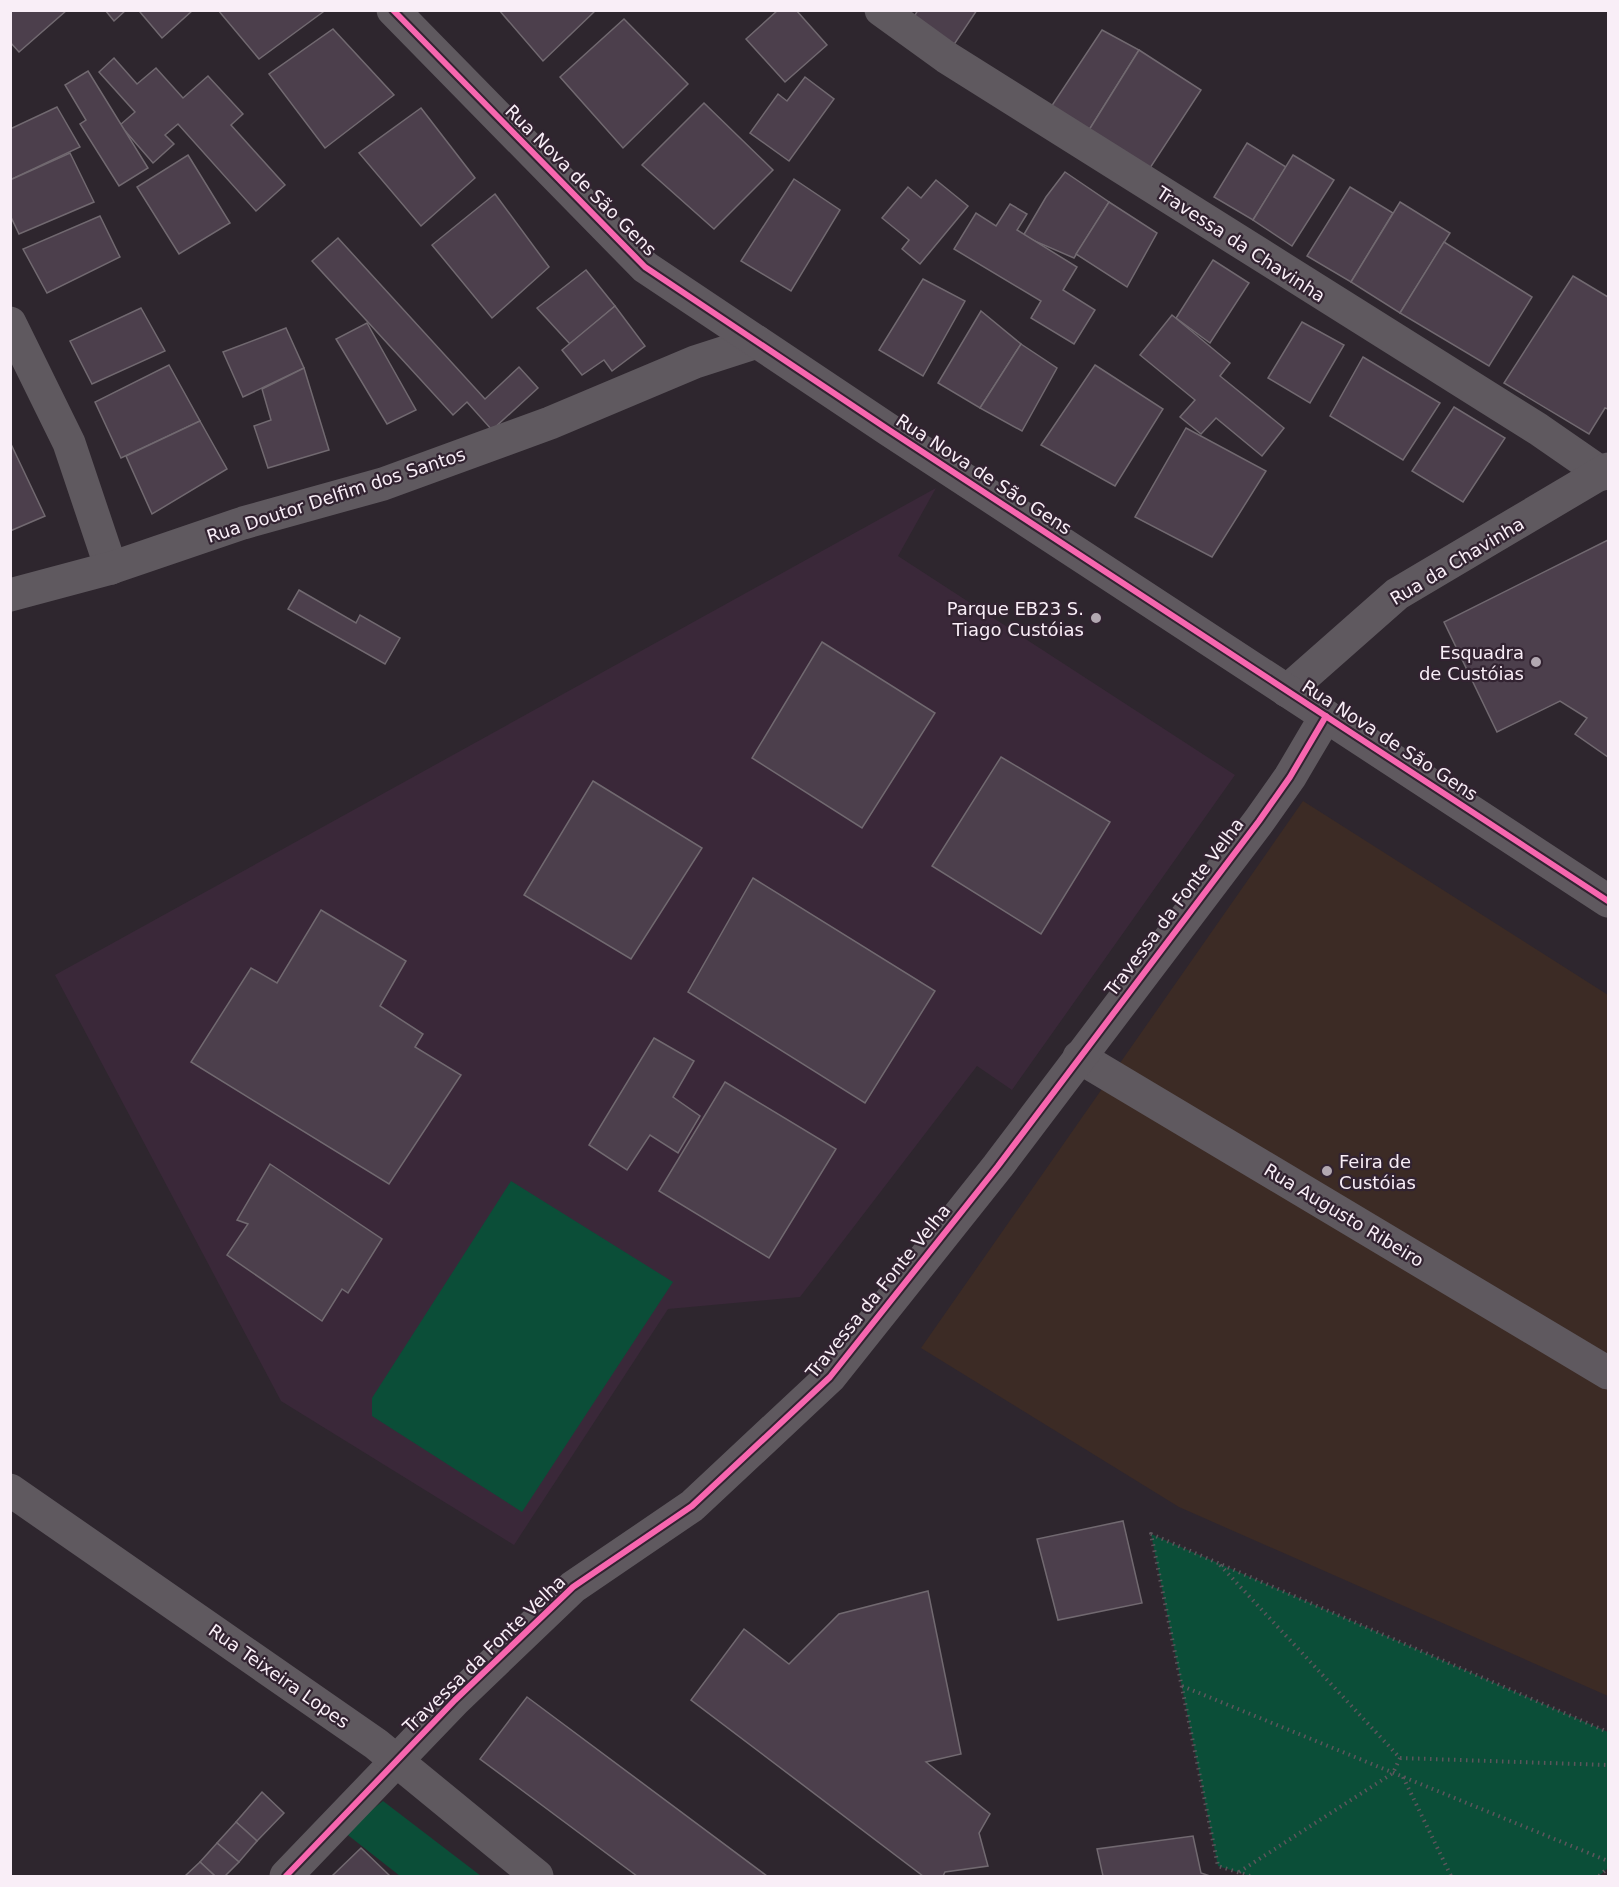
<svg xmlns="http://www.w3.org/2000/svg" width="1619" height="1887" viewBox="0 0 1619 1887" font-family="'DejaVu Sans',sans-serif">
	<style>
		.commercial { fill: #3c2b25 }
		.built { fill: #3a2839 }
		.green { fill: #0b4e38 }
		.building { fill: #4c3f4c; stroke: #716970; stroke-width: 1.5 }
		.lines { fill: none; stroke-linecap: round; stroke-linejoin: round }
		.path { stroke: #5c565c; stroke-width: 4; stroke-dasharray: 1.5 4.5; stroke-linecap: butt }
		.street { stroke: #5f595f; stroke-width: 33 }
		.secondary { stroke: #5f595f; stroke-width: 33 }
		.cycleway-casing { stroke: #322331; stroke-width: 10 }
		.cycleway { stroke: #f766af; stroke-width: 6 }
		.poi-dot { fill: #b2a8b1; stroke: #322331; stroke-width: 2 }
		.labels { text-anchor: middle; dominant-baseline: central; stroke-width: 4.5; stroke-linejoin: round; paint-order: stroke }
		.street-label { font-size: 18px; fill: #f9eef7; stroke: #322331 }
		.poi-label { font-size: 18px; fill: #f9eef7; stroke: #322331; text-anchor: end }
	</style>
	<rect width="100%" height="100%" fill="#2e262e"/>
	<polygon class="commercial" points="1303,801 1608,995 1608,1696 1179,1507 921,1348"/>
	<polygon class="built" points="936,488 898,556 1235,775 1012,1090 977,1066 800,1297 668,1309 514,1545 281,1401 55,975"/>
	<g class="green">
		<polygon points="511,1181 673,1282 522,1512 372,1416 372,1398"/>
		<polygon points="1151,1534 1608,1732 1608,1868 1599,1876 1250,1876 1218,1866"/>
		<polygon points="383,1801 481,1876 400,1876 344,1832"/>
	</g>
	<g class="building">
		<polygon points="10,10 67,10 19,52 10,42"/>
		<polygon points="105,10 126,10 114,21"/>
		<polygon points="142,10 193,10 162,38 140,12"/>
		<polygon points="218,10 321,10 323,12 259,59"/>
		<polygon points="499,10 596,10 543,61"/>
		<polygon points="778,10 796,10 827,45 785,82 746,39"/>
		<polygon points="918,10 977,10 953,46 912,20"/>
		<polygon points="624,19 688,84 623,148 560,77"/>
		<polygon points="333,29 394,95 325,148 269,74"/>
		<polygon points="1102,30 1139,50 1089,130 1051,107"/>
		<polygon points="1139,50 1201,90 1150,168 1089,130"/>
		<polygon points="114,58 137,84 156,68 183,98 208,76 243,114 231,125 285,185 256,211 178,124 165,135 174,144 153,163 120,125 135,112 99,72"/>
		<polygon points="88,71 148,168 119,186 80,124 86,120 65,85"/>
		<polygon points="805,77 834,99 789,161 750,133 778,94 787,101"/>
		<polygon points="704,103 773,170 714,229 642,165"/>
		<polygon points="57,107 80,147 10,180 10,129"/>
		<polygon points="421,108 475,178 421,226 359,153"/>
		<polygon points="1247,143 1286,167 1253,220 1214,197"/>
		<polygon points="70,153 94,202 19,234 10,215 10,180"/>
		<polygon points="188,155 230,223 179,254 137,187"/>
		<polygon points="1293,155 1334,180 1292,246 1253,220"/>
		<polygon points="1065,172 1109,202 1074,258 1023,236 1046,197"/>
		<polygon points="794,179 840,210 791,291 741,261"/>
		<polygon points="936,180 968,206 920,264 902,249 909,240 882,218 908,187 921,198"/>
		<polygon points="1350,187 1393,213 1351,282 1307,256"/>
		<polygon points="495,194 549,267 492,318 432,245"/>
		<polygon points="1109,202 1157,233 1127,287 1076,254"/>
		<polygon points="1400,202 1450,233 1400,313 1351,282"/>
		<polygon points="1010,204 1027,214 1017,230 1077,267 1063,290 1095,310 1074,344 1031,318 1041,301 954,249 976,213 996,226"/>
		<polygon points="100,216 120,257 47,293 23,249"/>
		<polygon points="338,238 485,399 519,367 538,388 492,430 467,402 453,415 312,261"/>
		<polygon points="1444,242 1532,297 1489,366 1400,313"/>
		<polygon points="1213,260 1249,283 1210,343 1176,318"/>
		<polygon points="586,270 615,306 570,344 537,308"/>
		<polygon points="1573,276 1608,297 1608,409 1605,408 1589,434 1504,383"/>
		<polygon points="923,279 965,301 923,376 879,350"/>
		<polygon points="615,306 645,346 612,371 604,360 582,375 562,350"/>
		<polygon points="141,308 165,351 92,384 70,341"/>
		<polygon points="981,311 1021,344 980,408 938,383"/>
		<polygon points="1172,315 1230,363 1220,376 1284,428 1262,456 1216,418 1201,434 1180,417 1195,400 1140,355"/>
		<polygon points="1302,322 1344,345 1310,403 1268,378"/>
		<polygon points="367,323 416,410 387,424 336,339"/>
		<polygon points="286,328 304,368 243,397 223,352"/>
		<polygon points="1021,344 1057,368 1022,431 980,408"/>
		<polygon points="1363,357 1440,403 1403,460 1330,416"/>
		<polygon points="169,365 200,421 121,458 95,402"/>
		<polygon points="1095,365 1163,409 1115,486 1041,445"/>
		<polygon points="304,368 329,450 268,468 254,426 271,420 262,389"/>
		<polygon points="1454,407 1505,438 1463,502 1412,471"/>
		<polygon points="200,421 227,469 152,514 126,456"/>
		<polygon points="1186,428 1266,471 1212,557 1135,517"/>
		<polygon points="10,442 45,516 10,531"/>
		<polygon points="1608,540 1608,757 1575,734 1587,718 1560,701 1497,732 1444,622"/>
		<polygon points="299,590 356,623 360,615 400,638 385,664 288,609"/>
		<polygon points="822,642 935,713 862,828 752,758"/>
		<polygon points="1001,757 1110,822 1041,934 932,866"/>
		<polygon points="593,781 702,848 631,959 524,895"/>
		<polygon points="753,878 935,991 865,1103 688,992"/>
		<polygon points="321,910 406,961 380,1006 423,1034 415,1047 461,1075 389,1184 191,1062 251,968 277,983"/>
		<polygon points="654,1038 694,1061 673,1097 700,1116 678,1153 650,1135 627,1170 589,1145"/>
		<polygon points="725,1082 836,1149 769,1258 659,1191"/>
		<polygon points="270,1164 382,1239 348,1293 342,1289 322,1321 227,1255 248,1224 237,1220"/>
		<polygon points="1123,1521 1142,1603 1058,1620 1037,1539"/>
		<polygon points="928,1591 961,1754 926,1762 990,1814 979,1833 988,1866 945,1872 943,1876 923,1876 691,1700 744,1629 789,1664 839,1614"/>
		<polygon points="527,1697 767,1876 637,1876 480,1759"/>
		<polygon points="262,1792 284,1813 257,1841 236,1822"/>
		<polygon points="236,1822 257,1841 239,1862 217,1843"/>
		<polygon points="1193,1836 1201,1873 1210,1876 1103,1876 1097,1849"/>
		<polygon points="217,1843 239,1862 225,1876 215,1876 200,1862"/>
		<polygon points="361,1848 390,1876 332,1876"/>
		<polygon points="200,1862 215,1876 185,1876"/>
	</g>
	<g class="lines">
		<g class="path">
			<polyline points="1220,1565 1400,1758 1393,1773 1239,1872"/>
			<polyline points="1182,1686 1608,1861"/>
			<polyline points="1400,1758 1608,1765"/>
			<polyline points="1403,1777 1451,1876"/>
			<polyline points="1250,1876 1218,1866 1151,1534 1608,1732"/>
			<polyline points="1599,1876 1608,1868"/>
		</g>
		<g class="street">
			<polyline points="881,10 946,57 1538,429 1603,474"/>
			<polyline points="10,323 69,443 111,568"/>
			<polyline points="10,595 111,568 243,523 383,484 550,423 695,362 757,342"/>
			<polyline points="1287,691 1397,594 1608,469"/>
			<polyline points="1079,1057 1608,1373"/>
			<polyline points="286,1876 455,1700 573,1587 692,1506 830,1377 998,1166 1259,821 1290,777 1326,716"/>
		</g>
		<g class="secondary">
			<polyline points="393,10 645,267 889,430 1608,901"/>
			<polyline points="10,1490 376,1744 537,1876"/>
		</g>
		<defs>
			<g id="cycleway">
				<polyline points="393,10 645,267 889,430 1608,901"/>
				<polyline points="286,1876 455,1700 573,1587 692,1506 830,1377 998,1166 1259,821 1290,777 1326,716"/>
			</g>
		</defs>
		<use href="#cycleway" class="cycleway-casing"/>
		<use href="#cycleway" class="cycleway"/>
	</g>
	<g class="poi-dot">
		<circle cx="1096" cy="618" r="6"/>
		<circle cx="1536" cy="662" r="6"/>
		<circle cx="1327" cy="1171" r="6"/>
	</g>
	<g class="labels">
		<g class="street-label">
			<text transform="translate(581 180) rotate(45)">Rua Nova de São Gens</text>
			<text transform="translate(1241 244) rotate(33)">Travessa da Chavinha</text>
			<text transform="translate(984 474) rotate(33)">Rua Nova de São Gens</text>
			<text transform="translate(336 495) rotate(-18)">Rua Doutor Delfim dos Santos</text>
			<text transform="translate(1457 561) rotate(-31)">Rua da Chavinha</text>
			<text transform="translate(1390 740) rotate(33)">Rua Nova de São Gens</text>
			<text transform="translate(1174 907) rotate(-53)">Travessa da Fonte Velha</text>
			<text transform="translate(1344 1215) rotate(31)">Rua Augusto Ribeiro</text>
			<text transform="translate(878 1291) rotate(-51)">Travessa da Fonte Velha</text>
			<text transform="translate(484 1654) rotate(-44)">Travessa da Fonte Velha</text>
			<text transform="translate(279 1676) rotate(35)">Rua Teixeira Lopes</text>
		</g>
		<g class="poi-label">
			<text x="1084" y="608">Parque EB23 S.<tspan x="1084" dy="21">Tiago Custóias</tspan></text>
			<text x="1524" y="652">Esquadra<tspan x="1524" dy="21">de Custóias</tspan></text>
			<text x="1339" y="1161" text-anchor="start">Feira de<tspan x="1339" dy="21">Custóias</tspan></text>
		</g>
	</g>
	<rect width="1619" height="1887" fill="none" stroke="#f9eef7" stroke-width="24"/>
</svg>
